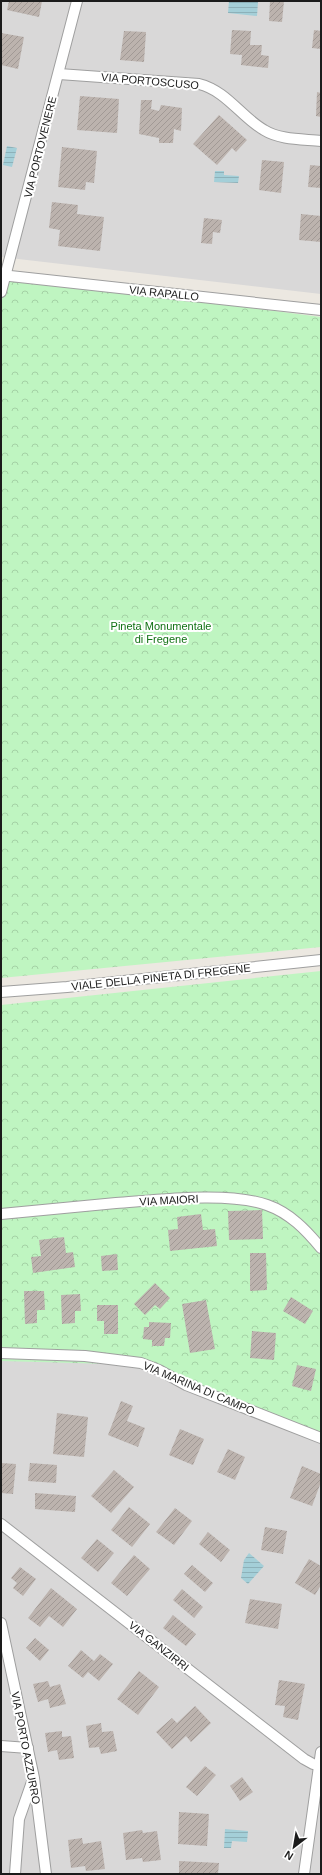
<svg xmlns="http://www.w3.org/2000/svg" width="322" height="1875" viewBox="0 0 322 1875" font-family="Helvetica,sans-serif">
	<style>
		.residential { fill: #d9d8d8 }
		.park { fill: url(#park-crowns) }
		.water { fill: url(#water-rules) }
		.building { fill: url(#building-hatch) }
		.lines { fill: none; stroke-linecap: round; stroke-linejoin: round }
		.minor-casing { stroke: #9f9f9f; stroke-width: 12 }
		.minor { stroke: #fff; stroke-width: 10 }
		.labels { text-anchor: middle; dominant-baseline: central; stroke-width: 4; stroke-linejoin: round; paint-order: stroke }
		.street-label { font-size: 11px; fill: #1b1b1b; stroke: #fff }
		.park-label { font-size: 11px; fill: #117114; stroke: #fff }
	</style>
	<defs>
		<pattern id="park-crowns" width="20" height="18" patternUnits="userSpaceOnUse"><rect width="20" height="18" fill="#bff5c1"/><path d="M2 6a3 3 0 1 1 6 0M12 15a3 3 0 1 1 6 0" fill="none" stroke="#a4d1a5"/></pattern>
		<pattern id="water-rules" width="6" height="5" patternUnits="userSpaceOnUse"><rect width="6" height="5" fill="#a4cfd8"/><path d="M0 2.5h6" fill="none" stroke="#8db1b9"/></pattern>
		<pattern id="building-hatch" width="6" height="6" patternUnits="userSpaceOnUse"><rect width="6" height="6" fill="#bcb3ae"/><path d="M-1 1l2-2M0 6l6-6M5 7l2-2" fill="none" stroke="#a19995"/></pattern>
	</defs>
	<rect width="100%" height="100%" fill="#ece8e1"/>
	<g class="residential">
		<polygon points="1,1 321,1 321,294 1,257"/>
		<polygon points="1,1215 321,1248 321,1874 1,1874"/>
	</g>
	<g class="park">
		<polygon points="6,276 321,317 321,947 1,978 1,292"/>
		<polygon points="321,971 321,1242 299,1218 276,1204 175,1194 87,1201 1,1211 1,1005"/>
		<polygon points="221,1199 267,1204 321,1248 321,1436 147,1365 1,1361 1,1217"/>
	</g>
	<g class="water">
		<polygon points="229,1 258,2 257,16 228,13"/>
		<polygon points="7,146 17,148 12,167 3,165"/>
		<polygon points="215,171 224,171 224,175 239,176 238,183 214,182"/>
		<polygon points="249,1553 264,1566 248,1584 241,1578 244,1560"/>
		<polygon points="225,1829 248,1831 247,1842 232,1841 231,1848 224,1848"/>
	</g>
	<g class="building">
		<polygon points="9,1 42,1 39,17 7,10"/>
		<polygon points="270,1 284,1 282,22 269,21"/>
		<polygon points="232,30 251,31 250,45 262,45 261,55 269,56 268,68 241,65 242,55 230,54"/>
		<polygon points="314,30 321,31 321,49 312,48"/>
		<polygon points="124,31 146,32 144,62 120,60"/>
		<polygon points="1,33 24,37 18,69 1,65"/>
		<polygon points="317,92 321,93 321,117 316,116"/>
		<polygon points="80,96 119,99 117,133 77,130"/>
		<polygon points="141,100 152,100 151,109 159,111 161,105 182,108 181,131 174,129 173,143 159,143 159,138 139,134"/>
		<polygon points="219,115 247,140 236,152 232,148 217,165 193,144"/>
		<polygon points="62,147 97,151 94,183 86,182 85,190 58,187"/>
		<polygon points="262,160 284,162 281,193 259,190"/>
		<polygon points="310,165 321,166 321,188 308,187"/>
		<polygon points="52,202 78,205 77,214 104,217 100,251 58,246 60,230 49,228"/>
		<polygon points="301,214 321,216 321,242 299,240"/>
		<polygon points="204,218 222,220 220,233 213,232 212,244 201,243"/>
		<polygon points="262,1210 263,1239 229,1240 228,1211"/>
		<polygon points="201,1214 203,1230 215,1229 217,1246 170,1251 168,1230 178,1229 177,1217"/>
		<polygon points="64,1237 66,1253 73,1252 75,1267 33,1273 31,1257 41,1256 39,1240"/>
		<polygon points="250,1253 266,1253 267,1290 250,1291"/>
		<polygon points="117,1254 118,1270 102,1271 101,1256"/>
		<polygon points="155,1283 170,1298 160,1309 155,1305 145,1315 134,1304"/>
		<polygon points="24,1291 44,1291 45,1310 37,1310 37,1323 25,1324"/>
		<polygon points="80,1294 81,1311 75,1311 75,1323 62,1324 61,1295"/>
		<polygon points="291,1297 313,1311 305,1324 283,1311"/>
		<polygon points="206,1300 215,1349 190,1353 182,1304"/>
		<polygon points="97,1305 118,1305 118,1334 104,1334 104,1321 97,1321"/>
		<polygon points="149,1322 171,1323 170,1338 165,1338 164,1346 152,1346 152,1340 143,1339 144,1327 149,1327"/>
		<polygon points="252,1331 276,1333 274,1360 250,1358"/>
		<polygon points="297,1365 316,1369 311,1391 292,1386"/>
		<polygon points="121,1401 133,1406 127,1421 145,1428 138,1447 108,1435"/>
		<polygon points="57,1413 88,1417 84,1457 53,1454"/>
		<polygon points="180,1429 204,1439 193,1465 169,1455"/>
		<polygon points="228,1449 245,1457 235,1480 217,1472"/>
		<polygon points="1,1463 16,1464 13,1494 1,1493"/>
		<polygon points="30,1463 57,1465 56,1483 28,1481"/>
		<polygon points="302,1466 321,1474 321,1482 312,1506 290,1498"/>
		<polygon points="114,1470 134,1487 111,1513 91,1496"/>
		<polygon points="35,1493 76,1496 75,1512 35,1509"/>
		<polygon points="129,1507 150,1524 132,1547 111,1530"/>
		<polygon points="175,1508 192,1521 174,1545 156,1532"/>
		<polygon points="265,1527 287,1531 283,1554 261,1550"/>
		<polygon points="208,1532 230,1550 221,1562 199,1544"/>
		<polygon points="97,1539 114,1553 98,1572 81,1558"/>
		<polygon points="134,1555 150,1569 127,1596 111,1583"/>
		<polygon points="309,1559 321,1566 321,1585 315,1595 295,1583"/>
		<polygon points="192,1565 213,1583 205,1592 184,1574"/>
		<polygon points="20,1567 36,1579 23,1596 13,1588 17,1583 11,1578"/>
		<polygon points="51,1588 77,1609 63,1627 49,1616 40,1627 28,1618"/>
		<polygon points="182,1589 203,1607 194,1618 173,1600"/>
		<polygon points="250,1599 282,1604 278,1629 245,1623"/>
		<polygon points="173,1615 196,1634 186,1646 163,1628"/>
		<polygon points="35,1638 49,1650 40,1661 26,1648"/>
		<polygon points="81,1650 94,1661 100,1654 113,1664 99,1681 88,1672 83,1678 68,1666"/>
		<polygon points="139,1671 159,1687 138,1715 117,1699"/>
		<polygon points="279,1680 305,1684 298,1720 283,1717 285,1706 275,1705"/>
		<polygon points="48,1681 50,1687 60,1684 66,1704 50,1708 48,1699 38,1702 33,1684"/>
		<polygon points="195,1706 211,1723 191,1742 186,1736 172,1749 156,1732 172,1718 177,1723"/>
		<polygon points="101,1723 102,1732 113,1731 117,1751 101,1754 99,1747 89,1748 86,1726"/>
		<polygon points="62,1731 62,1737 71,1736 74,1758 59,1760 57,1750 48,1752 45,1733"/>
		<polygon points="205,1766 216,1775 197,1796 186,1787"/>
		<polygon points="242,1777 253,1792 240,1801 230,1786"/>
		<polygon points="179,1812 209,1814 207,1846 178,1844"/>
		<polygon points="142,1830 143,1833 157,1831 161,1860 143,1862 142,1858 126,1860 123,1833"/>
		<polygon points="82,1838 83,1844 101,1841 105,1869 86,1871 85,1866 71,1868 68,1840"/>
		<polygon points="179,1861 219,1863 218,1874 179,1874"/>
	</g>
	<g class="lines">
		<defs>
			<g id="minor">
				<path d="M59,74L199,84C227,91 241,117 264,130C280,140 303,139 321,141"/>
				<polyline points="1,275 321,310"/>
				<polyline points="1,292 77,1"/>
				<polyline points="1,992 67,987 321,960"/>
				<path d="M1,1214C39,1210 78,1207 116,1203C157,1200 229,1191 267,1205C290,1213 306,1230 321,1248"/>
				<polyline points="1,1353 85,1356 141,1363 159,1370 186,1385 321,1438"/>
				<polyline points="1,1524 304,1759 313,1764 321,1766"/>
				<polyline points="1,1623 34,1778 46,1874"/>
				<polyline points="1,1746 28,1748"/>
				<polyline points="15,1874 19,1819 33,1779"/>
				<polyline points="304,1874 321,1752"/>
			</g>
		</defs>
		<use href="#minor" class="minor-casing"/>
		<use href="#minor" class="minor"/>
	</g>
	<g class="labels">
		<g class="street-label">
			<text transform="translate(150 81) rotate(5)">VIA PORTOSCUSO</text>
			<text transform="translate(40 147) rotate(-76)">VIA PORTOVENERE</text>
			<text transform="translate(164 293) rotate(6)">VIA RAPALLO</text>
			<text transform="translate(161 977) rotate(-6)">VIALE DELLA PINETA DI FREGENE</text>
			<text transform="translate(169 1200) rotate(-3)">VIA MAIORI</text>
			<text transform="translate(199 1388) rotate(23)">VIA MARINA DI CAMPO</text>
			<text transform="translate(159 1646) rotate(38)">VIA GANZIRRI</text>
			<text transform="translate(26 1748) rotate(79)">VIA PORTO AZZURRO</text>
		</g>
		<g class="park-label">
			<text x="161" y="626">Pineta Monumentale<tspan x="161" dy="13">di Fregene</tspan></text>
		</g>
	</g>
	<rect width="322" height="1875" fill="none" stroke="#1b1b1b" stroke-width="4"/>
	<g transform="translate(294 1847) rotate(211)" stroke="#ffffff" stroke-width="3" paint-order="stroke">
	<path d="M0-3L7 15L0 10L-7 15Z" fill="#1b1b1b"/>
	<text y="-6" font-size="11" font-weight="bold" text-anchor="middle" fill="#1b1b1b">N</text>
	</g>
</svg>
